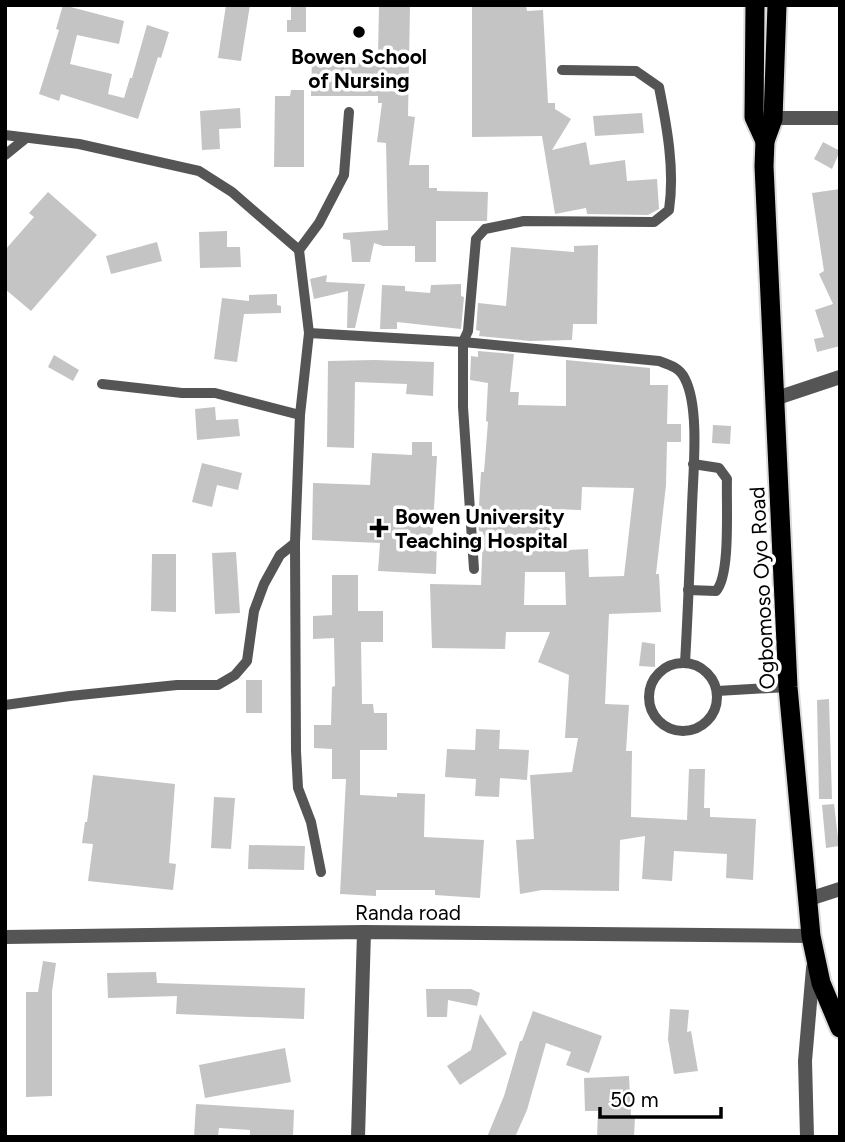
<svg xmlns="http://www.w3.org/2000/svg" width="845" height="1142" viewBox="0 0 845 1142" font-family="Figtree,sans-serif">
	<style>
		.building { fill: #c4c4c4; fill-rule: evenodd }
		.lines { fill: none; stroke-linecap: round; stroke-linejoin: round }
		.trunk-casing { stroke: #dbdbdb; stroke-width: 23 }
		.service { stroke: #555; stroke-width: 10 }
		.minor { stroke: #555; stroke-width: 14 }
		.trunk { stroke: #000; stroke-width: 19 }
		.poi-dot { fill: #000; stroke: #fff; stroke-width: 2.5 }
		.labels { text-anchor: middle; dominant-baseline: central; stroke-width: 7; stroke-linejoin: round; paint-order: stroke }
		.poi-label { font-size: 21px; font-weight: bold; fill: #000; stroke: #fff }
		.street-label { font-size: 21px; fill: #000; stroke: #fff }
	</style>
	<rect width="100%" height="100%" fill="#fff"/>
	<g class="building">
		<polygon points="63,5 124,21 119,44 77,35 70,64 112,74 108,94 124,98 130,78 132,78 147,25 169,32 161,58 158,57 138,119 61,94 59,101 39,94 59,30 56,29"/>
		<polygon points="226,5 250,5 241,61 218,58"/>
		<polygon points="291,5 306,5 306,32 287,32 287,20 291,20"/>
		<polygon points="379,5 410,5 408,116 415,117 409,165 429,165 429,188 437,188 437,191 488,192 487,221 436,221 436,262 415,262 415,246 383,246 374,243 370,262 352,262 350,240 343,239 343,233 388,230 386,143 377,142 382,103 378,103 378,96 311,96 312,57 378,58"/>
		<polygon points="472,5 526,5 527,11 543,10 548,103 555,103 555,109 571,119 552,150 586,142 590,165 625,160 627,181 657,179 659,209 648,215 587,214 586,208 555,214 542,136 472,137"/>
		<polygon points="291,90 304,90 304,167 274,167 275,96 290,96"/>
		<polygon points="240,108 241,128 219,129 220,149 202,150 200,111"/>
		<polygon points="642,113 644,133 595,136 593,116"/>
		<polygon points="823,142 840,151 832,169 814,159"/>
		<polygon points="840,189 840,346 817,352 814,339 824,337 815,310 833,304 819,274 824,271 812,193"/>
		<polygon points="48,192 97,235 31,311 5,289 5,250 34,217 29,213"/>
		<polygon points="227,231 227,247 240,247 241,267 200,268 199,232"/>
		<polygon points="157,242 162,261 111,274 106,256"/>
		<polygon points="598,245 597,324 573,324 572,340 530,341 479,336 480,331 476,330 478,303 506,306 511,247 574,252 574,246"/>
		<polygon points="327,275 326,282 365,284 355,328 347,328 348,291 314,299 310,279"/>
		<polygon points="461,284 461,296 464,297 461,329 397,322 397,329 380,329 382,285 405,286 405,291 430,293 431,285"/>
		<polygon points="277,294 277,305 281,306 281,313 244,314 237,362 214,359 222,298 249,301 249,295"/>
		<path d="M478,351L514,354L510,392H519L518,405L566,406V360L650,368V385H668L667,424H681V442H667L666,485L656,574H659L661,612L609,614L605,704L629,705L626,751H632L631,817L687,820L689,769H705L704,808H710V817L756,819L753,880L726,878L727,854L674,851L672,881L642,879L645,836L620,840L619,891L542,890L520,894L516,840L534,839L530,775L572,772L578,738H565L569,675L538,662L550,632H506L505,649L432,648L430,584L481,585L483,532L479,531L478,523L481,472H484L488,422L486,421L488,383L470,380L471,356L478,357ZM582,487L634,488L624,576L589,577L588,549L549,551L551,509L581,510ZM525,572H565L566,605H524Z"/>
		<polygon points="54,355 79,370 73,381 48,367"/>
		<polygon points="374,360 434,362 433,396 406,394 407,384 355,382 354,448 327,447 328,361"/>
		<polygon points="215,407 216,420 238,419 240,436 197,440 195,409"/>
		<polygon points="713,425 731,426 730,444 712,443"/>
		<polygon points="412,442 432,442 432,456 437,456 432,543 437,543 436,574 378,571 380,543 312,540 313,483 370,485 372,453 412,455"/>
		<polygon points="202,463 242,473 238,490 217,485 212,507 192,502"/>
		<polygon points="236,552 240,613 215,614 212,553"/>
		<polygon points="152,554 176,554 176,612 151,611"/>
		<polygon points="332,575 358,575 358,611 383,611 383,642 361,642 362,704 373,704 374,713 387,713 387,750 360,750 360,795 397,797 397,793 425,794 424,837 484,840 480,898 435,895 435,890 376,890 376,896 340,894 346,779 332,779 332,749 314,748 314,725 331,725 332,687 335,686 334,638 313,639 313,616 332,615"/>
		<polygon points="642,642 655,644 655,667 639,666"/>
		<rect x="246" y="680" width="16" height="33"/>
		<polygon points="829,699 832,799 819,799 817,700"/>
		<polygon points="476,729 500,730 499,749 529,750 527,780 500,778 499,797 475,796 476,779 445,777 447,749 475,750"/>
		<polygon points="93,775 175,784 169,863 176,864 173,890 88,881 93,844 82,843 85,822 87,822"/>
		<polygon points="214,797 235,798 231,849 211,848"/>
		<polygon points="834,804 839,846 826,848 822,805"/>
		<polygon points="249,845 305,846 304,870 248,869"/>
		<polygon points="43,961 56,963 52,991 52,1096 26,1097 26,992 38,992"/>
		<polygon points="156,972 157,983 305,988 304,1019 176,1014 177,996 108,998 107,973"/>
		<polygon points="426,989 471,989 480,993 477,1006 448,1000 447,1017 427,1017"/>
		<polygon points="670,1009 689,1010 687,1032 691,1031 698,1071 674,1074 668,1039"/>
		<polygon points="533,1011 602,1036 589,1073 566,1065 571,1052 546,1043 527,1110 515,1137 487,1137 504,1096 520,1041 522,1041"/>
		<polygon points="480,1014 507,1054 460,1085 447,1066 471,1050"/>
		<polygon points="285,1048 291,1082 205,1098 199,1065"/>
		<polygon points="629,1076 631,1116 635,1117 634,1137 597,1137 598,1111 585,1111 584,1078"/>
		<polygon points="196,1104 294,1110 293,1137 250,1137 250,1130 219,1128 218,1137 194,1137"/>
	</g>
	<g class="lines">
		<defs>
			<g id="trunk">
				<polyline points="755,5 754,117 765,141"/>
				<polyline points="777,5 773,119 765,141 764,166 788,687 811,936 821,983 840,1028"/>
			</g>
		</defs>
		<use href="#trunk" class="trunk-casing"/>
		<g class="service">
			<polyline points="5,135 79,144 199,171 232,192 299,250"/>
			<polyline points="5,155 26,138"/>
			<path d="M309,333L463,342L659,361C670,365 680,368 685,379C700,408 693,473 692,507C690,559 688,611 685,663"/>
			<polyline points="102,384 182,393 215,393 300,415"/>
			<path d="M474,569L463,407V342L468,331L476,239L485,229L524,221L654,222L669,210C675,170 667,127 659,87L636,71L562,70"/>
			<path d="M688,590L716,591C731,575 726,504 727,479L719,468L693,464"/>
			<circle cx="683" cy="697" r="34"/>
			<polyline points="717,691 788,687"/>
			<polyline points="5,705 70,696 177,685 218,685 235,675 247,661 254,611 264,584 280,555 295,543"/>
			<polyline points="321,872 311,822 298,788 296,751 295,543 300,415 309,333 299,250 319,223 344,175 349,112"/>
		</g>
		<g class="minor">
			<polyline points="766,118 840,118"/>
			<polyline points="777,398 840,377"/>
			<polyline points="809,899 840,889"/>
			<polyline points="5,937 364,932 811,936"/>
			<polyline points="358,1137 364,932"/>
			<polyline points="807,1137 805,1061 813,968"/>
		</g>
		<use href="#trunk" class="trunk"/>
	</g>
	<g class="poi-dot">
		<circle cx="359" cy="32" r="7"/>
		<path d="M375.5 517.5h7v7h7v7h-7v7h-7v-7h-7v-7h7z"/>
	</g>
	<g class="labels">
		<g class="poi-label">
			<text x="359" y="56">Bowen School<tspan x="359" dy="24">of Nursing</tspan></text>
			<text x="395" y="516" text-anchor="start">Bowen University<tspan x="395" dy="24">Teaching Hospital</tspan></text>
		</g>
		<g class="street-label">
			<text transform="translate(762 588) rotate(-93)">Ogbomoso Oyo Road</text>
			<text x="408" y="912">Randa road</text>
		</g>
	</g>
	<rect width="845" height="1142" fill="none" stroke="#000000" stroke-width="14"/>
	<path d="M600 1107v10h121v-10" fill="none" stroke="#000000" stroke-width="3.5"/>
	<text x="610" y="1107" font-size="21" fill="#000000" stroke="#ffffff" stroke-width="5" paint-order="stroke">50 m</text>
</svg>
